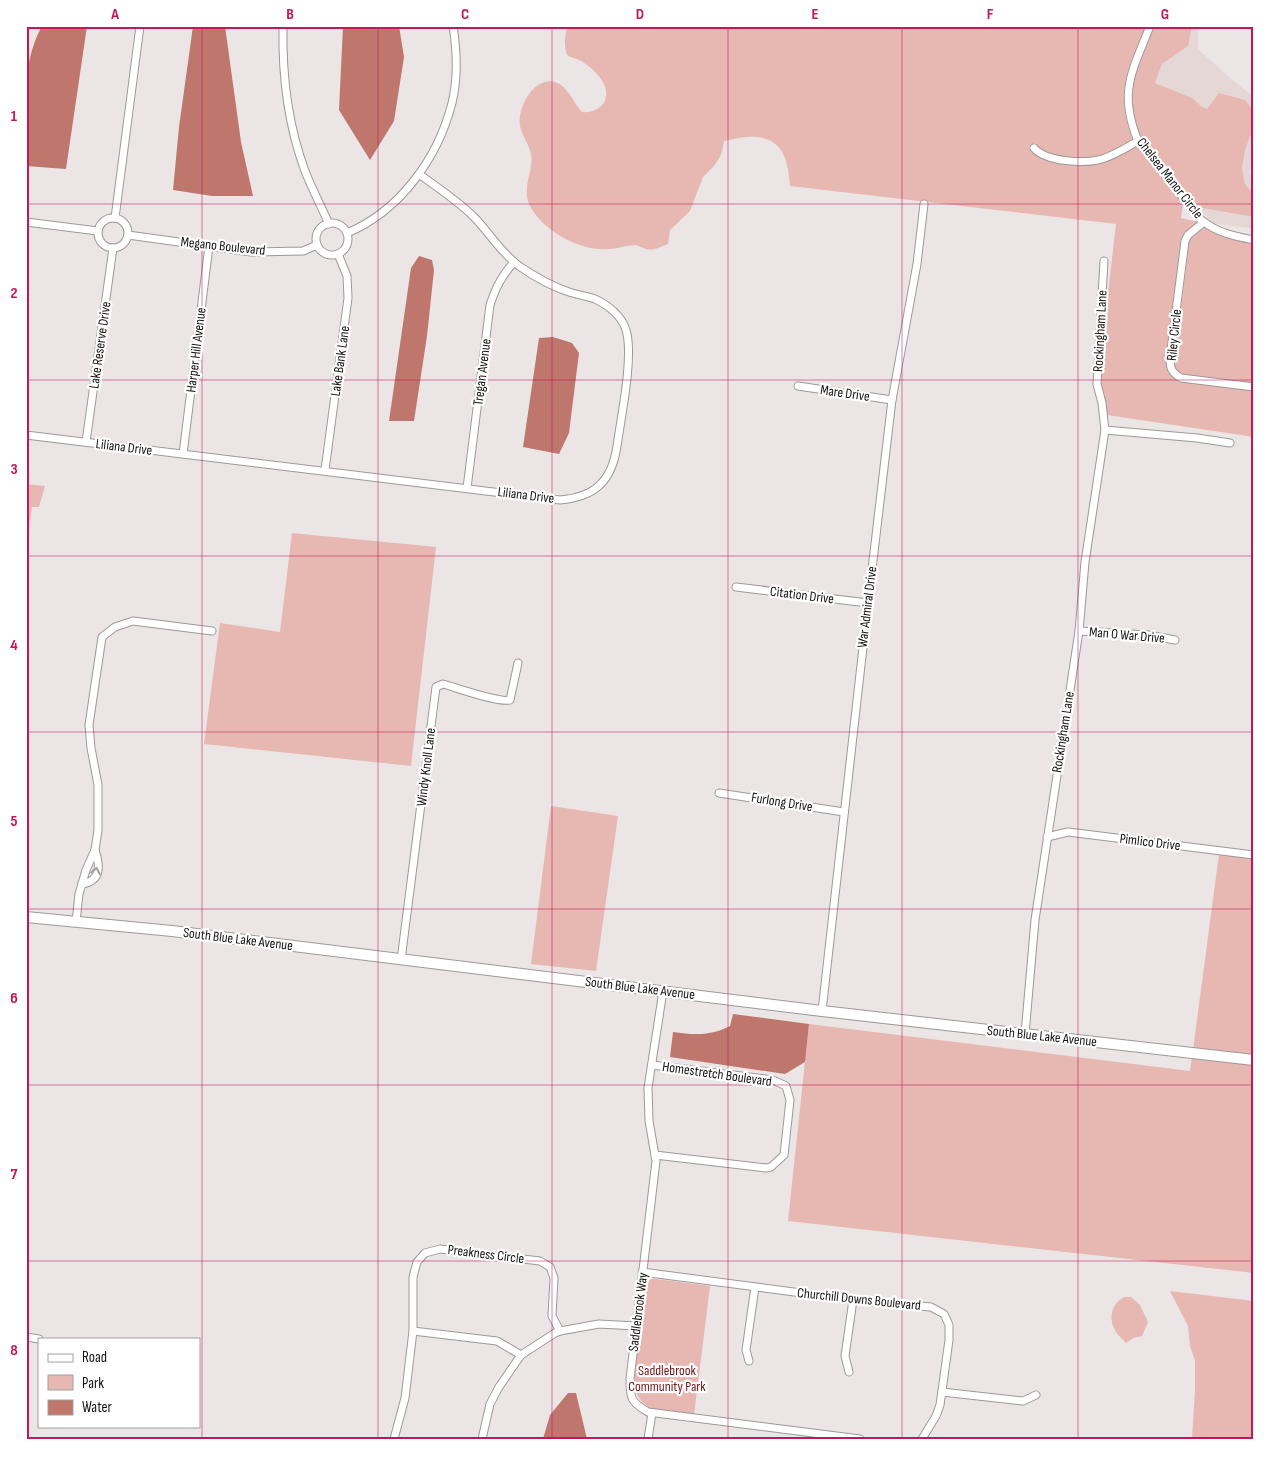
<svg xmlns="http://www.w3.org/2000/svg" width="1280" height="1465" viewBox="0 0 1280 1465" font-family="'Sofia Sans Condensed',sans-serif">
	<style>
		.built { fill: #e5d7d5 }
		.green { fill: #e7b7b1 }
		.water { fill: #be766d }
		.lines { fill: none; stroke-linecap: round; stroke-linejoin: round }
		.minor-casing { stroke: #9d9998; stroke-width: 9 }
		.secondary-casing { stroke: #9d9998; stroke-width: 12 }
		.minor { stroke: #fff; stroke-width: 7 }
		.secondary { stroke: #fff; stroke-width: 10 }
		.oneway { stroke: #a1a0a0 }
		.grid { fill: none; stroke: #c2185b; stroke-width: 1; stroke-opacity: 0.55 }
		.labels { text-anchor: middle; dominant-baseline: central; stroke-width: 4.5; stroke-linejoin: round; paint-order: stroke }
		.street-label { font-size: 14px; fill: #131211; stroke: #fff }
		.park-label { font-size: 14px; fill: #6f1715; stroke: #fff }
		.neatline { fill: none; stroke: #c2185b; stroke-width: 2 }
		.grid-label { font-size: 16px; text-anchor: middle; font-weight: bold; fill: #c2185b }
	</style>
	<rect width="100%" height="100%" fill="#ebe6e5"/>
	<g class="built">
		<polygon points="1192,26 1201,26 1198,33 1198,49 1231,79 1254,97 1254,113 1245,100 1207,109 1202,107 1192,98 1155,83 1162,64 1188,46"/>
		<polygon points="1254,126 1254,156 1249,172 1254,187 1254,195 1245,184 1242,168 1245,150"/>
		<polygon points="1196,207 1254,217 1254,229 1211,223"/>
	</g>
	<g class="green">
		<path d="M568,26H1146C1128,70 1114,92 1133,140C1122,146 1110,154 1097,156C1078,159 1048,160 1035,143L1029,147C1042,165 1081,168 1101,162C1114,159 1126,152 1137,146L1185,205H1183L1181,218L1198,222L1185,233L1181,240L1167,357C1167,370 1168,376 1180,381L1254,390V437L1107,415L1101,384L1104,328L1116,224L790,186C788,157 782,135 747,137C739,137 732,140 724,141V143L721,155L714,166L703,177L690,211L670,230L668,244C660,247 654,251 646,249C642,248 639,246 636,245C626,245 618,249 609,249C581,252 543,231 530,206C521,188 534,171 531,154C529,144 522,136 520,126C517,108 534,76 555,82C568,86 573,102 582,112C590,113 598,110 603,104C614,88 595,69 581,61C576,58 571,58 567,55C564,45 564,36 568,26Z"/>
		<path d="M1154,26H1192L1188,46L1162,64L1155,83L1192,98L1202,107L1207,109L1219,93L1245,100L1254,112V126L1245,150L1242,168L1245,184L1254,195V217L1196,207L1141,140C1136,127 1131,112 1131,97C1130,74 1146,48 1154,26Z"/>
		<path d="M1204,227C1219,238 1236,240 1254,244V383L1182,375L1174,368L1189,242L1191,238Z"/>
		<polygon points="26,484 45,486 39,507 32,507 26,551"/>
		<polygon points="292,533 436,547 411,766 204,744 220,623 280,632"/>
		<polygon points="551,806 618,816 596,971 531,964"/>
		<polygon points="1219,854 1254,858 1254,1056 1193,1050"/>
		<polygon points="809,1024 1190,1071 1192,1056 1254,1063 1254,1273 788,1221"/>
		<path d="M650,1279H656L710,1286L694,1415C669,1412 639,1415 634,1384C636,1368 643,1286 650,1279Z"/>
		<polygon points="1170,1291 1254,1301 1254,1439 1192,1439 1195,1391 1195,1361 1190,1346 1188,1326"/>
		<path d="M1124,1297H1131L1140,1305L1148,1322L1142,1336L1133,1338L1126,1343C1123,1339 1117,1335 1115,1330C1108,1317 1112,1304 1124,1297Z"/>
	</g>
	<g class="water">
		<path d="M42,26H87L66,169L26,166C26,121 19,67 42,26Z"/>
		<polygon points="193,26 225,26 241,142 253,196 212,196 173,190 179,127"/>
		<polygon points="343,26 399,26 404,57 394,121 370,160 339,110"/>
		<polygon points="419,256 432,260 434,270 427,336 414,421 389,421 411,268"/>
		<polygon points="553,337 572,343 579,353 569,433 559,454 523,447 539,338"/>
		<path d="M733,1014L809,1024L805,1062L785,1074L670,1057L673,1032C694,1035 711,1036 730,1026Z"/>
		<polygon points="568,1393 576,1393 587,1439 543,1439 550,1415"/>
	</g>
	<g class="lines">
		<defs>
			<g id="minor">
				<path d="M283,26C282,75 288,125 305,171C312,189 321,206 329,224"/>
				<path d="M1150,26C1132,72 1118,92 1138,141L1201,220C1218,233 1234,236 1254,240"/>
				<path d="M1034,148C1046,162 1085,164 1102,159C1115,155 1126,148 1138,141"/>
				<polyline points="115,218 140,26"/>
				<circle cx="113" cy="233" r="15"/>
				<polyline points="26,222 98,231"/>
				<path d="M1204,222L1188,235L1185,241L1170,358C1170,368 1171,372 1181,378L1254,387"/>
				<circle cx="332" cy="239" r="16"/>
				<path d="M347,233C400,211 438,158 452,103C458,78 457,51 453,26"/>
				<polyline points="128,235 251,252 303,251 317,245"/>
				<polyline points="798,386 892,400"/>
				<polyline points="1105,430 1197,438 1230,443"/>
				<path d="M26,435L560,500C595,497 612,481 617,446C621,417 634,356 626,330C622,316 608,305 595,299C587,296 578,295 569,292C551,286 535,277 519,266C501,253 489,232 473,216C457,200 438,188 419,174"/>
				<polyline points="86,442 113,248"/>
				<polyline points="183,454 209,246"/>
				<polyline points="325,470 348,298 347,276 338,254"/>
				<path d="M467,488L490,305C496,287 501,277 514,262"/>
				<polyline points="736,587 868,603"/>
				<polyline points="1079,631 1148,635 1175,640"/>
				<polyline points="719,793 844,812"/>
				<polyline points="1047,837 1068,832 1254,855"/>
				<path d="M82,884C102,881 100,865 95,850"/>
				<polyline points="76,922 79,894 86,870 95,850 98,830 98,785 91,748 89,725 102,637 115,627 133,621 212,631"/>
				<path d="M401,960L436,687L443,684C457,688 499,703 510,700L518,663"/>
				<path d="M663,991L648,1088L649,1121L656,1161L630,1379C630,1399 631,1402 648,1412L860,1439"/>
				<polyline points="822,1011 868,603 892,400 917,264 924,204"/>
				<polyline points="1025,1034 1035,920 1079,631 1085,562 1105,430 1102,403 1097,384 1104,261"/>
				<polyline points="652,1065 773,1080 786,1086 790,1100 784,1155 771,1167 766,1168 655,1155"/>
				<polyline points="642,1272 862,1301 931,1307 944,1314 949,1325 949,1340 940,1405 936,1416 922,1439"/>
				<polyline points="413,1331 497,1341 521,1355"/>
				<polyline points="26,1337 39,1339"/>
				<polyline points="749,1361 746,1350 755,1287"/>
				<polyline points="849,1372 845,1356 853,1300"/>
				<polyline points="942,1392 1023,1401 1036,1395"/>
				<polyline points="394,1439 405,1398 413,1331 413,1277 417,1262 425,1253 440,1249 540,1261 550,1267 554,1278 552,1316 560,1331"/>
				<polyline points="482,1439 490,1404 499,1387 521,1355 555,1333 560,1331 599,1324 636,1326"/>
				<polyline points="648,1439 652,1413"/>
			</g>
			<polyline id="secondary" points="26,917 172,931 822,1011 1254,1060"/>
		</defs>
		<use href="#minor" class="minor-casing"/>
		<use href="#secondary" class="secondary-casing"/>
		<use href="#minor" class="minor"/>
		<use href="#secondary" class="secondary"/>
	</g>
	<defs><path id="oneway-chevron" d="M-2-3.5L2.5 0L-2 3.5" fill="none" stroke-width="1.6" stroke-linecap="round" stroke-linejoin="round" transform="scale(1.25)"/></defs>
	<use class="oneway" href="#oneway-chevron" transform="translate(96 871) rotate(-79)"/>
	<path class="grid" d="M202,26V1439M378,26V1439M552,26V1439M728,26V1439M902,26V1439M1078,26V1439M26,204H1254M26,380H1254M26,556H1254M26,732H1254M26,909H1254M26,1085H1254M26,1261H1254"/>
	<g class="labels">
		<g class="street-label">
			<text transform="translate(1170 178) rotate(52)">Chelsea Manor Circle</text>
			<text transform="translate(223 246) rotate(6)">Megano Boulevard</text>
			<text transform="translate(1100 331) rotate(-87)">Rockingham Lane</text>
			<text transform="translate(1174 335) rotate(-84)">Riley Circle</text>
			<text transform="translate(100 345) rotate(-82)">Lake Reserve Drive</text>
			<text transform="translate(196 350) rotate(-83)">Harper Hill Avenue</text>
			<text transform="translate(340 361) rotate(-82)">Lake Bank Lane</text>
			<text transform="translate(482 372) rotate(-83)">Tregan Avenue</text>
			<text transform="translate(845 393) rotate(8)">Mare Drive</text>
			<text transform="translate(124 447) rotate(7)">Liliana Drive</text>
			<text transform="translate(526 495) rotate(7)">Liliana Drive</text>
			<text transform="translate(802 595) rotate(7)">Citation Drive</text>
			<text transform="translate(867 607) rotate(-83)">War Admiral Drive</text>
			<text transform="translate(1127 635) rotate(5)">Man O War Drive</text>
			<text transform="translate(1063 732) rotate(-81)">Rockingham Lane</text>
			<text transform="translate(426 767) rotate(-83)">Windy Knoll Lane</text>
			<text transform="translate(782 802) rotate(9)">Furlong Drive</text>
			<text transform="translate(1150 842) rotate(7)">Pimlico Drive</text>
			<text transform="translate(238 939) rotate(7)">South Blue Lake Avenue</text>
			<text transform="translate(640 988) rotate(7)">South Blue Lake Avenue</text>
			<text transform="translate(1042 1036) rotate(6)">South Blue Lake Avenue</text>
			<text transform="translate(717 1074) rotate(8)">Homestretch Boulevard</text>
			<text transform="translate(486 1254) rotate(7)">Preakness Circle</text>
			<text transform="translate(859 1299) rotate(6)">Churchill Downs Boulevard</text>
			<text transform="translate(638 1312) rotate(-83)">Saddlebrook Way</text>
		</g>
		<g class="park-label">
			<text x="667" y="1370">Saddlebrook<tspan x="667" dy="16">Community Park</tspan></text>
		</g>
	</g>
	<rect width="1280" height="1465" fill="none" stroke="#ffffff" stroke-width="55"/>
	<rect x="38" y="1338" width="162" height="90" fill="#ffffff" stroke="#a1a0a0"/>
	<rect x="48" y="1354" width="25" height="8" fill="#ffffff" stroke="#a1a0a0"/>
	<text x="82" y="1362" font-size="15" fill="#131211">Road</text>
	<rect x="48" y="1375" width="25" height="15" fill="#e7b7b1" stroke="#a1a0a0"/>
	<text x="82" y="1388" font-size="15" fill="#131211">Park</text>
	<rect x="48" y="1400" width="25" height="15" fill="#be766d" stroke="#a1a0a0"/>
	<text x="82" y="1412" font-size="15" fill="#131211">Water</text>
	<rect x="28" y="28" width="1224" height="1410" class="neatline"/>
	<g class="grid-label">
		<text x="115" y="19">A</text>
		<text x="290" y="19">B</text>
		<text x="465" y="19">C</text>
		<text x="640" y="19">D</text>
		<text x="815" y="19">E</text>
		<text x="990" y="19">F</text>
		<text x="1165" y="19">G</text>
		<text x="14" y="121">1</text>
		<text x="14" y="298">2</text>
		<text x="14" y="474">3</text>
		<text x="14" y="650">4</text>
		<text x="14" y="826">5</text>
		<text x="14" y="1003">6</text>
		<text x="14" y="1179">7</text>
		<text x="14" y="1355">8</text>
	</g>
</svg>
